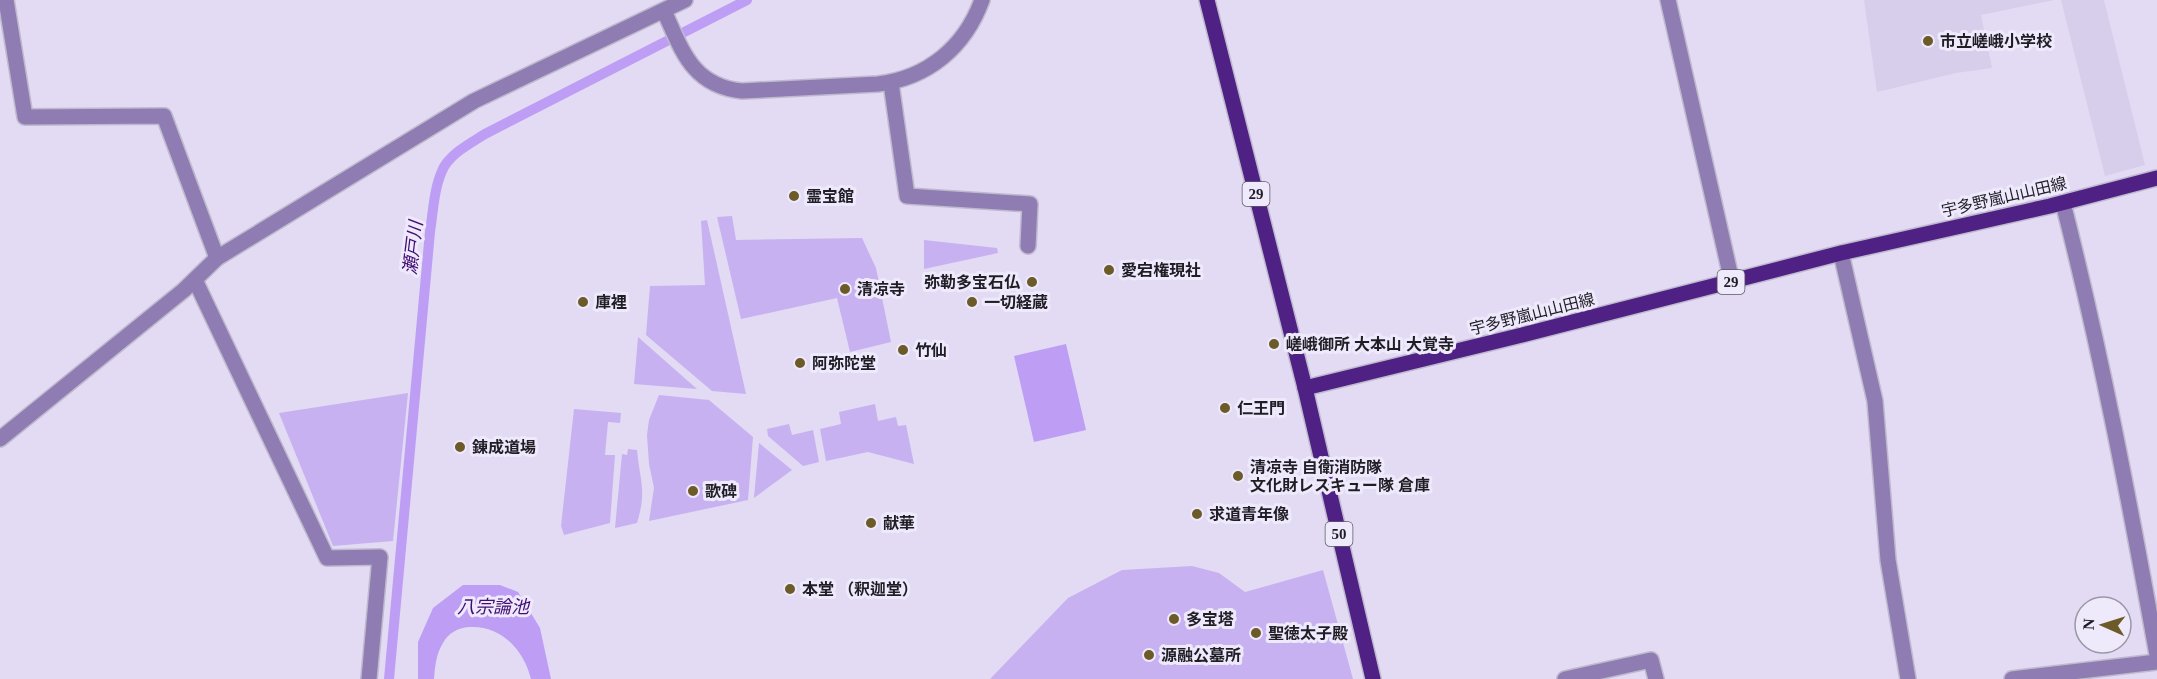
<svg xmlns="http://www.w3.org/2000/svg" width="2157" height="679" viewBox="0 0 2157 679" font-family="'Times New Roman','Noto Sans JP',serif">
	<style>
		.built { fill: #d7ceec }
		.green { fill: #c7b1f1 }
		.water { fill: #bd9ef4 }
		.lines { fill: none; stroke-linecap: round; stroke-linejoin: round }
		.stream { stroke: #bd9ef4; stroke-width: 10 }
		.minor-casing { stroke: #bfb9ce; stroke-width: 18 }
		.major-casing { stroke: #bfb9ce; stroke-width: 18 }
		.minor { stroke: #8f7cb2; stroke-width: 15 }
		.major { stroke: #4f2185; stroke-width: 15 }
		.poi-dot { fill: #6c5a28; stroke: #efe9fc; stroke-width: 2 }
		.labels { text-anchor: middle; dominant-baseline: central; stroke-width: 6; stroke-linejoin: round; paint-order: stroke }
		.shield { fill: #efe9fc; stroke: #5e5a66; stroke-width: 1.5 }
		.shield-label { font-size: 15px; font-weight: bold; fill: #201d25 }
		.poi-label { font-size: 16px; font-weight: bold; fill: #201d25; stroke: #efe9fc; text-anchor: start }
		.street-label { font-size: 16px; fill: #201d25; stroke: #efe9fc }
		.water-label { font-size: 18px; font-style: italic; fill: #400d72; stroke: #efe9fc }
	</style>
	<rect width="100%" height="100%" fill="#e2dbf3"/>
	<g class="built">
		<polygon points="1864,0 2054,0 1981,15 1992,68 1956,73 1877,92"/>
		<polygon points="2061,0 2104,0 2145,165 2105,176"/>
	</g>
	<g class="green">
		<polygon points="732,216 736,240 862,238 876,268 891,342 850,352 837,298 741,319 717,217"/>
		<polygon points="707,220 746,394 712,391 646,335 650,286 705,285 701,221"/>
		<polygon points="924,240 997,248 998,253 924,269"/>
		<polygon points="638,337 697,389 634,384"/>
		<polygon points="408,393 393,541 333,546 279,413"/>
		<polygon points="659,395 709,400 753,437 748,500 649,521 654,488 649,464 647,435 649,420"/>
		<polygon points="875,404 878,421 896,417 898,426 906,425 914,464 868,452 826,461 820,429 841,424 839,412"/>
		<polygon points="574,409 621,413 620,423 608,422 605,455 615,455 610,523 564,535 561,526"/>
		<polygon points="789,424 792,435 813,430 819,462 803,466 768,436 767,429"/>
		<polygon points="759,443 792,470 754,498 754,497"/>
		<path d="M628,449L637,450C640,482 647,490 637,523L615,528L622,454L627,455Z"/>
		<polygon points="1192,566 1219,573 1245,592 1323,570 1353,679 990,679 1068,598 1122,570"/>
	</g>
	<g class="water">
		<polygon points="1066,344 1086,430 1034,442 1014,356"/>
		<path d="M463,585H500L518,592L540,628L551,679H531C524,650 501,625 469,627C458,628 448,633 443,643C436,654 435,667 434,679H418V642L433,608Z"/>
	</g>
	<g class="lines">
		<path class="stream" d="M389,679L430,232C433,212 434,189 442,171C449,154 471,143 485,134L747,0"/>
		<defs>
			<g id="minor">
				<polyline points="6,0 25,117 164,116 217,258"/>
				<polyline points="1668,0 1732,282"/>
				<path d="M664,11C682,50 692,86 742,91L878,84C928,78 965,47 982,0"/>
				<polyline points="891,83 907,196 1030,204 1028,246"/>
				<path d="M2063,203C2101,352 2130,504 2157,655"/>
				<polyline points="1841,253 1875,401 1888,560 1908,679"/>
				<polyline points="195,280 327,558 380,557 369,679"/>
				<polyline points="0,439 184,290 217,258 474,101 685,0"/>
				<polyline points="1565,679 1651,660 1656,679"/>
				<polyline points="2012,679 2157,662"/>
			</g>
			<g id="major">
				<polyline points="1207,0 1305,388 1373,679"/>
				<polyline points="1305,388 1518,336 1841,253 2050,206 2157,178"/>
			</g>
		</defs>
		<use href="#minor" class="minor-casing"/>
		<use href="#major" class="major-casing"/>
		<use href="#minor" class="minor"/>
		<use href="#major" class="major"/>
	</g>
	<g class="poi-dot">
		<circle cx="1928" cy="41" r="6"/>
		<circle cx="794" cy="196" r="6"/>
		<circle cx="1109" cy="270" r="6"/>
		<circle cx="1032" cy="282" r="6"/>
		<circle cx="845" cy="289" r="6"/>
		<circle cx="583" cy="302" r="6"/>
		<circle cx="972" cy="302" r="6"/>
		<circle cx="1274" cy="344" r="6"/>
		<circle cx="903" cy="350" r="6"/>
		<circle cx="800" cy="363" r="6"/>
		<circle cx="1225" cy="408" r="6"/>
		<circle cx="460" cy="447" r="6"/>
		<circle cx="1238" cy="476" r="6"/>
		<circle cx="693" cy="491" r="6"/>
		<circle cx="1197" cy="514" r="6"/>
		<circle cx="871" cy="523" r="6"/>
		<circle cx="790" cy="589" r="6"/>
		<circle cx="1174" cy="619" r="6"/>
		<circle cx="1256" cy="633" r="6"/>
		<circle cx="1149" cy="655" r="6"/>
	</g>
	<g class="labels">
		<g class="shield">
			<rect x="1242.5" y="182" width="27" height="24" rx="4.5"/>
			<rect x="1717.5" y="270" width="27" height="24" rx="4.5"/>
			<rect x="1325.5" y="522" width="27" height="24" rx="4.5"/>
		</g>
		<g class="shield-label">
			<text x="1256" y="194">29</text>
			<text x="1731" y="282">29</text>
			<text x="1339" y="534">50</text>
		</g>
		<g class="poi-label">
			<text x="1940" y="41">市立嵯峨小学校</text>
			<text x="806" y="196">霊宝館</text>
			<text x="1121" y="270">愛宕権現社</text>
			<text x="1020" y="282" text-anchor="end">弥勒多宝石仏</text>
			<text x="857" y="289">清凉寺</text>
			<text x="595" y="302">庫裡</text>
			<text x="984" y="302">一切経蔵</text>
			<text x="1286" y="344">嵯峨御所 大本山 大覚寺</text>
			<text x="915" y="350">竹仙</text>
			<text x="812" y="363">阿弥陀堂</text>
			<text x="1237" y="408">仁王門</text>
			<text x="472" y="447">錬成道場</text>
			<text x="1250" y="467">清凉寺 自衛消防隊<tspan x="1250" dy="18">文化財レスキュー隊 倉庫</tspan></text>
			<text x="705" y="491">歌碑</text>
			<text x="1209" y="514">求道青年像</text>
			<text x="883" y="523">献華</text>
			<text x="802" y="589">本堂 （釈迦堂）</text>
			<text x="1186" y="619">多宝塔</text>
			<text x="1268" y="633">聖徳太子殿</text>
			<text x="1161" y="655">源融公墓所</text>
		</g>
		<g class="street-label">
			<text transform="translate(2004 197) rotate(-13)">宇多野嵐山山田線</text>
			<text transform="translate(1532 314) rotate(-14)">宇多野嵐山山田線</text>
		</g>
		<g class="water-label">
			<text transform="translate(413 248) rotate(-83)">瀬戸川</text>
			<text x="493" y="607">八宗論池</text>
		</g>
	</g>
	<g transform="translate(2103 625) rotate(273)"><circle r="28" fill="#efe9fc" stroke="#9c97a6" stroke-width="1.5"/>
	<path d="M0-4.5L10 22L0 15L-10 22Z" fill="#6c5a28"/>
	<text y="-9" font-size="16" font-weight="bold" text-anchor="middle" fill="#201d25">N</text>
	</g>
</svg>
